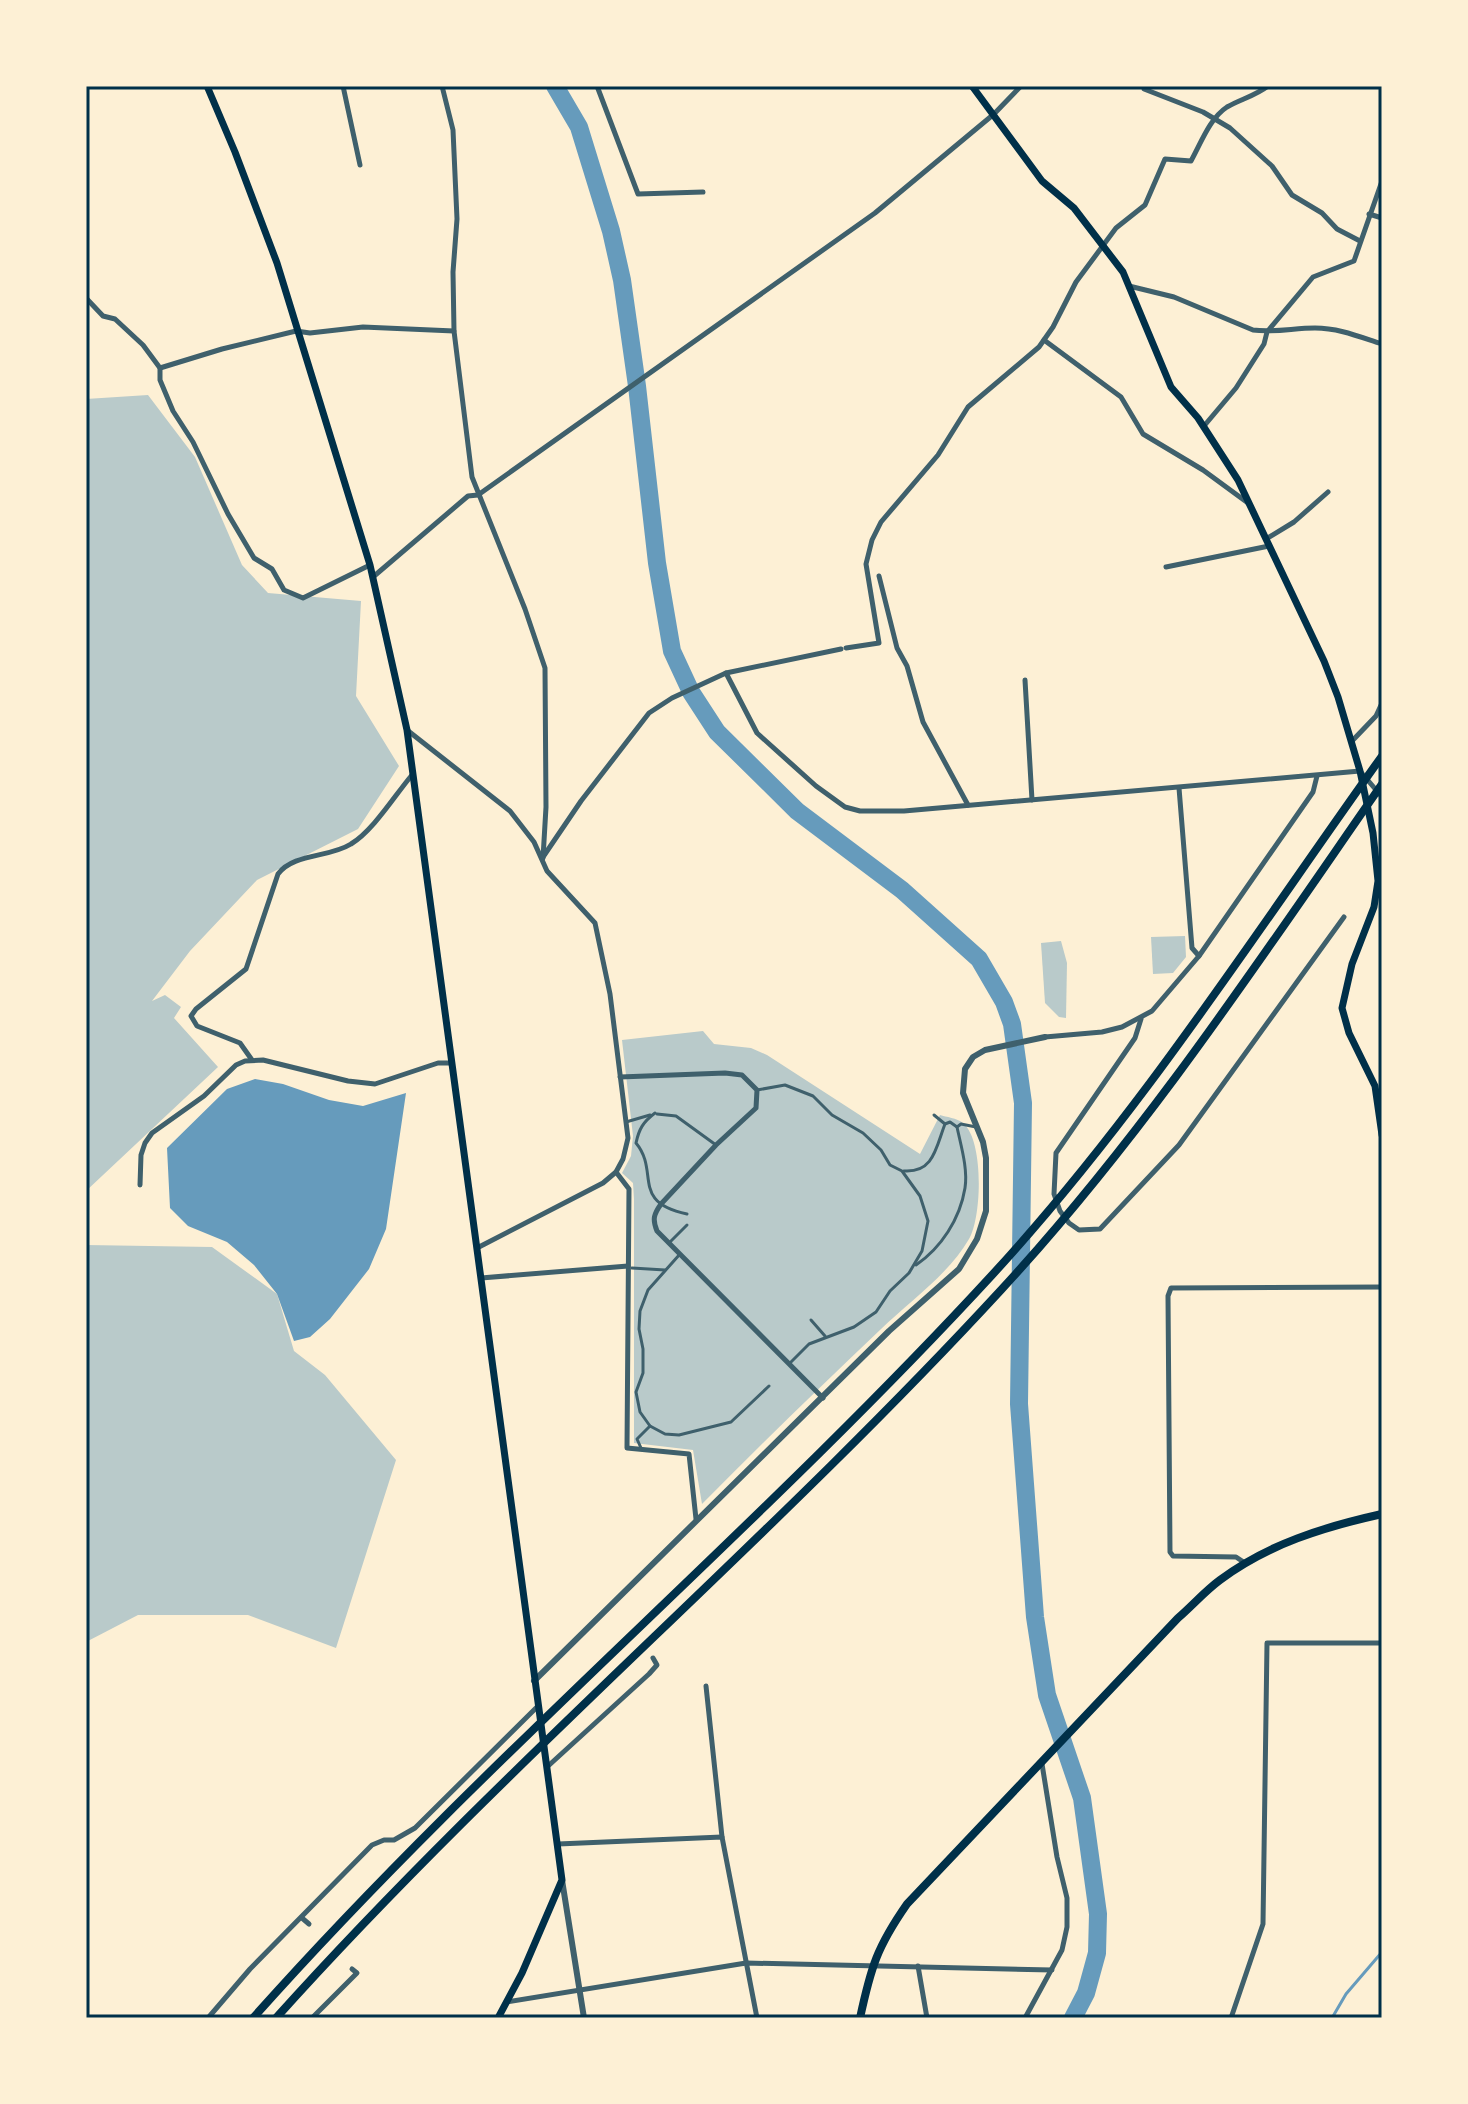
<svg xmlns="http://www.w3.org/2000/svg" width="1468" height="2104" viewBox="0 0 1468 2104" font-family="'Public Sans',sans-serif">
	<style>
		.green { fill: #b9caca }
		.water { fill: #669bbc }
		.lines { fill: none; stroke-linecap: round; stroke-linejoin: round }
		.stream { stroke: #669bbc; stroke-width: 3 }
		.river { stroke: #669bbc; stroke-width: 18 }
		.pedestrian { stroke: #3f606c; stroke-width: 3 }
		.minor { stroke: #3f606c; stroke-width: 5 }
		.tertiary { stroke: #3f606c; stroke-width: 6 }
		.secondary { stroke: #003049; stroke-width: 7 }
		.primary { stroke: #003049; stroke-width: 7 }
		.trunk { stroke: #003049; stroke-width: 8 }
		.motorway { stroke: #003049; stroke-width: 8 }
		.neatline { fill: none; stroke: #003049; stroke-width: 3 }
	</style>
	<rect width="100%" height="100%" fill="#fdf0d5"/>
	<g class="green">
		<polygon points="148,395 195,457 242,565 268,593 361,601 356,696 399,766 358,829 257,880 190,951 152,1001 165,995 181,1007 174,1018 218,1067 86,1191 86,399"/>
		<polygon points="1185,936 1186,957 1173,973 1153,974 1151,937"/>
		<polygon points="1061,941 1067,963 1066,1018 1059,1017 1045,1003 1041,943"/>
		<path d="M703,1031L714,1044L751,1048L767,1055L920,1154L940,1115C946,1117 957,1118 963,1123C984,1140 982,1217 969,1239C948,1275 910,1301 880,1330C820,1387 760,1445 702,1504L693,1450L634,1443V1199L633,1183L622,1173L631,1156L633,1136L622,1040Z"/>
		<polygon points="86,1245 212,1247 277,1294 294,1351 325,1375 396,1460 336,1648 248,1615 138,1615 86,1642"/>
	</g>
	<polygon class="water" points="255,1079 283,1084 329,1100 363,1106 406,1093 386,1229 369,1269 330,1319 310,1337 294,1341 277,1294 254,1265 227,1242 188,1226 170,1208 167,1148 227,1089"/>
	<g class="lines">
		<polyline class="stream" points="1332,2018 1346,1994 1382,1952"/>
		<polyline class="river" points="555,86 579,127 611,231 622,280 637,386 657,563 672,651 691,692 717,732 797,811 902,890 979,959 1004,1002 1012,1024 1023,1103 1019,1404 1035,1617 1047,1695 1082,1798 1098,1914 1097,1953 1086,1993 1073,2018"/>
		<g class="pedestrian">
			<polyline points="757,1090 785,1085 813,1096 832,1115 863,1133 881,1150 890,1165 902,1171 920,1196 928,1221 922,1251 909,1273 890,1291 876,1312 854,1327 809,1344 790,1363"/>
			<path d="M655,1113C643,1122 639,1129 636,1143C660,1172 630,1202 687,1214"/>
			<polyline points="657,1114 676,1116 716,1145"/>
			<polyline points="934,1115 945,1124"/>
			<polyline points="626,1122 650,1115"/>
			<path d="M904,1171C934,1173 936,1147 945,1124L950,1122L957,1127"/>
			<polyline points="670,1242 687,1225"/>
			<polyline points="680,1254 648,1290 640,1311 639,1329 643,1349 643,1373 636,1392 640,1412 650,1426 665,1434 679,1435 731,1422 769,1386"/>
			<path d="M916,1265C941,1248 960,1219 965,1188C968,1169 961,1146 957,1127L961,1124L976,1127"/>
			<polyline points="632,1268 665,1270"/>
			<polyline points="811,1320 825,1336"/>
			<polyline points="641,1448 637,1439 650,1426"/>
		</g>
		<g class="minor">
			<polyline points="343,86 360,165"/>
			<polyline points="442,86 453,130 457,219 453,272 454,331 472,477 525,609 545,668 546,807 543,858"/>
			<polyline points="597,86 638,194 703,192"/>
			<polyline points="1144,86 1144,89 1203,112 1230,128 1272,166 1292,195 1322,213 1337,229 1360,241"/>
			<polyline points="1369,214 1382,218"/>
			<path d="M1129,286L1174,297L1253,330C1274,333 1294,328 1315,328C1339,328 1360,337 1382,344"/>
			<polyline points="86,298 103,316 115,319 143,345 160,368 160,380 173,411 193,442 228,514 254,558 272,569 284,590 303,598 370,565"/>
			<polyline points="1044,340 1121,397 1143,434 1203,470 1248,503"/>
			<polyline points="160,368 222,349 296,331 310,333 363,327 454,331"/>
			<polyline points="1204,426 1236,388 1264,344 1267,332 1313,277 1354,261 1382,181"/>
			<polyline points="1266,539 1294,522 1328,492"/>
			<polyline points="1166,567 1269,546"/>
			<polyline points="879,576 897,648 907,666 923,722 968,805"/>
			<polyline points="373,577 468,496 478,495 875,213 994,114 1021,86"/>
			<path d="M846,648L879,643L866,564L872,540L881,522L938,455L968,407L1039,347L1053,327L1076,282L1116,228L1145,205L1165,159L1191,161C1201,143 1210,118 1227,107C1241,99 1255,96 1268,86"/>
			<polyline points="726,673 757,733 816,786 845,807 860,811 904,811 1360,771 1382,797"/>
			<polyline points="1025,680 1032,800"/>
			<polyline points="407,730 510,811 534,842 547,871 595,923 610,994 628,1138 623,1159 616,1172 603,1183 477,1248"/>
			<polyline points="1353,740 1376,716 1382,703"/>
			<polyline points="1179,788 1192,948 1199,956"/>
			<polyline points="543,857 581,801 649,713 672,698 726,673 841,649"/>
			<polyline points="1141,1019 1135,1038 1056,1153 1054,1194 1060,1211 1069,1223 1079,1230 1100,1229 1179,1145 1344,917"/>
			<polyline points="1045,1037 1102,1032 1122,1027 1152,1011 1199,956 1313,792 1317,776"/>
			<path d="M252,1060L240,1043L197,1026L191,1016L196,1009L246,969L278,874C294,853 329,858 351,844C373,831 395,795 412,775"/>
			<path d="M620,1077L725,1073L742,1075L757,1090L756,1108L716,1145L661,1204C654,1214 652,1219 657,1231L823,1398"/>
			<polyline points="616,1172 629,1189 627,1448 689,1454 696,1519"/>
			<polyline points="140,1185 141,1155 145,1143 152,1133 204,1096 236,1065 245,1061 263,1060 348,1081 375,1084 438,1063 452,1063"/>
			<polyline points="481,1278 628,1266"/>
			<polyline points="1245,1563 1236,1557 1173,1556 1170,1552 1168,1296 1171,1288 1382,1287"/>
			<polyline points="706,1686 722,1837"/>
			<polyline points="547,1767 649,1674 657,1665 653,1658"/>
			<polyline points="558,1844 722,1837 757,2018"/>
			<polyline points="302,1918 309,1924"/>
			<polyline points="918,1966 927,2018"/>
			<polyline points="506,2002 746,1963 1052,1970"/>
			<polyline points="208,2018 250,1969 372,1845 384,1840 394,1840 415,1828 537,1707"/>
			<polyline points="312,2018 357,1973 352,1969"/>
			<polyline points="1025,2018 1062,1950 1067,1927 1067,1898 1057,1857 1042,1764"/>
			<polyline points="1231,2018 1263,1924 1267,1643 1382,1643"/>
		</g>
		<g class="tertiary">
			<polyline points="534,1681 889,1331 959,1269 977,1239 986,1211 986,1158 983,1142 963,1093 965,1069 973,1057 985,1050 1045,1037"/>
			<polyline points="562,1880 584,2018"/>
		</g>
		<polyline class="secondary" points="207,86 235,152 277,263 370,565 407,730 562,1880 522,1973 498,2018"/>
		<polyline class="primary" points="972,86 1042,181 1074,208 1123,272 1171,387 1198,418 1238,480 1324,661 1338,697 1360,771 1373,833 1378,881 1374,907 1352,964 1342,1008 1349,1033 1375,1086 1382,1135"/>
		<path class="trunk" d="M860,2018C871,1967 877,1947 907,1904L1178,1618C1192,1606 1205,1591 1220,1580C1268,1544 1324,1527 1382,1514"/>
		<g class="motorway">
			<path d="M253,2018C486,1756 756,1532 993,1274C1140,1114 1256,932 1382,756"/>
			<path d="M276,2018C505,1763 769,1542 1001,1290C1145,1134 1261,958 1382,784"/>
		</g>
	</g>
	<rect width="1468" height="2104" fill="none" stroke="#fdf0d5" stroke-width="176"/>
	<rect x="88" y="88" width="1292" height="1928" class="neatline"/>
</svg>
